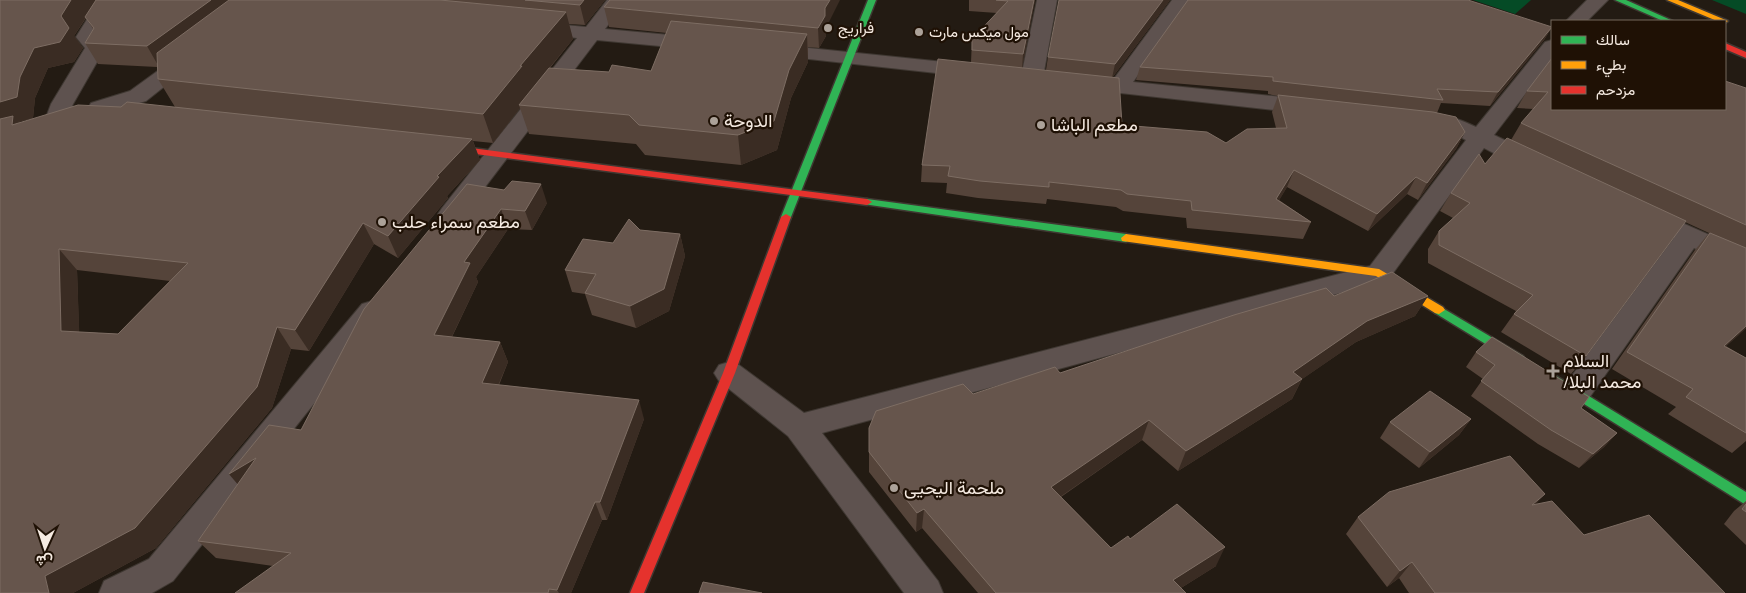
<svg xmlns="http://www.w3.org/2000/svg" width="1746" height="593" viewBox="0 0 1746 593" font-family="'Zilla Slab',Vazirmatn,serif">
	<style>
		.green { fill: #054b26 }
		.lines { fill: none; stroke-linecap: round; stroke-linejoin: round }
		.street-casing { stroke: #3f3832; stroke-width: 2 }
		.fast-casing { stroke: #3f3832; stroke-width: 3 }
		.slow-casing { stroke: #3f3832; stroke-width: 3 }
		.jam-casing { stroke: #3f3832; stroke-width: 3 }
		.street { fill: #5e524f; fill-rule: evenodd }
		.fast { fill: #30b455; fill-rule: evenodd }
		.slow { fill: #ff9f0a; fill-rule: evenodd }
		.jam { fill: #e5322d; fill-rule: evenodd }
		.wall { fill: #55443a; fill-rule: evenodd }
		.shaded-wall { fill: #3a2c23 }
		.building { fill: #66554c; stroke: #7d6d63; fill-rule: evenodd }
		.poi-dot { fill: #aca299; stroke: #1f1105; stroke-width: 2 }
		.labels { text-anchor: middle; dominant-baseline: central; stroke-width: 4.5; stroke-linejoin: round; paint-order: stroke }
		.far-poi-label { font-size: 15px; fill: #f5eae1; stroke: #1f1105; text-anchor: start }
		.poi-label { font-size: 18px; fill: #f5eae1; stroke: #1f1105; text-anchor: start }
	</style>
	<rect width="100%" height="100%" fill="#231b13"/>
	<g class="green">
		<polygon points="1473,0 1531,0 1515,14"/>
		<polygon points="1712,0 1746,0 1746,14"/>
	</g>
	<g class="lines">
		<defs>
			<g id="street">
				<polygon points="99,0 119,0 96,37 105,48 73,104 64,125 56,127 48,125 45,120 51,104 85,48 76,37"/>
				<polygon points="607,0 627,0 605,29 702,38 709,40 712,44 709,48 702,50 597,40 460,220 451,222 442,220 438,214 442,208 577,38 526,32 523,28 526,24 533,22 586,27"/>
				<polygon points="1037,0 1057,0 1043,77 1040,82 1032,83 1024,82 1021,77"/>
				<polygon points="1172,0 1192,0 1133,82 1311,100 1319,102 1322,107 1319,112 1311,114 1075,88 1072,83 1075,78 1083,77 1113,80"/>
				<polygon points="1587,0 1608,0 1587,21 1566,21"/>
				<path d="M1552,40V59L1494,135L1542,158L1546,163L1542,168C1523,173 1501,156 1484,148L1388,280L822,433L938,581L943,593H904L788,436L719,381L714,373L719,365L729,362L739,365L804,413L1370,266L1466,140L1449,131L1420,125L1417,120L1420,115C1437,111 1460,119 1476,127L1545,42Z"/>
				<polygon points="770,44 973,65 980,67 984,71 980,75 973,77 763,54 760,50 763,46"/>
				<polygon points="188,52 195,54 198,58 195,62 146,101 99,115 91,113 88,108 91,103 130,91 181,54"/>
				<polygon points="1646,207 1746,251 1746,271 1694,248 1587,401 1576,405 1565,401 1561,393 1565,385 1674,238 1637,221 1633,215 1637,209"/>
				<polygon points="372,301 382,304 386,311 382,318 173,581 152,593 99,593 104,581 149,559 362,304"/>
			</g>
			<g id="fast">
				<polygon points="868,0 876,0 791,217 790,219 782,219 781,217"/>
				<polygon points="1615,0 1626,0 1673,21 1663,21"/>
				<polygon points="867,199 1126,234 1131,238 1126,242 863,204 862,202 863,200"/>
				<polygon points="1439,306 1523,356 1525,359 1523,362 1515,362 1435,313 1433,310"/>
				<polygon points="1556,376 1746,492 1746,505 1552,384 1550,381 1552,378"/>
			</g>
			<g id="slow">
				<polygon points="1667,0 1678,0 1728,21 1725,23 1725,21 1717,21"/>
				<polygon points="1126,234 1379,269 1443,307 1445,310 1439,314 1435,313 1376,276 1122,241 1121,238"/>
			</g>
			<g id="jam">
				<polygon points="1725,43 1746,52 1746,58 1725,49"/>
				<polygon points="440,144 867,199 872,202 867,205 437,149 437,145"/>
				<polygon points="786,214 791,217 735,373 644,593 630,593 723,373 781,217"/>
			</g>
		</defs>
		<use href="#street" class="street-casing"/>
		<use href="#fast" class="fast-casing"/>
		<use href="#slow" class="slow-casing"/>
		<use href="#jam" class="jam-casing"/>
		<use href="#street" class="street"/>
		<use href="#fast" class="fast"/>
		<use href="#slow" class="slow"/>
		<use href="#jam" class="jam"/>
	</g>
	<g class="wall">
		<path d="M0,0H605L585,25L569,24L573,39L550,68L609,72L651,71L667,33L609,27L604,7L826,28V36L819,48L808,47V62L791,98L777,150L741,165L645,155L636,144L529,134L520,108L493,143L473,141L480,160L447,196L448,198L398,258L374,244L309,351L291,349L272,408L156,548L73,593ZM86,18L93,29L85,43L98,64L157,67L158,79L175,107H121L19,123L18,122L33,118L35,98L48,68L74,62L83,48L74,36ZM77,270L170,281L118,334L79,332Z"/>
		<polygon points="969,0 1035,0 1022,68 1046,70 1048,57 1170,0 1112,78 1122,125 1226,143 1276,128 1272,112 1278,96 1268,94 1268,91 1136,80 1140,67 1552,27 1544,40 1490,106 1441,103 1437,113 1465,132 1456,149 1418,200 1407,194 1368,231 1287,187 1279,200 1311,222 1303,239 1187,228 1186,218 1123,211 1116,207 1047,199 1046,204 978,198 946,193 947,183 921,182 922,165 971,62 972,39 997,13 969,11"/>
		<polygon points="1746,88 1746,328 1726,346 1746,358 1746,441 1732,453 1668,414 1676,407 1612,369 1695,250 1709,233 1685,222 1586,356 1571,374 1501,332 1516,311 1428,263 1428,249 1439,231 1453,218 1440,211 1451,193 1485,164 1511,140 1521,123 1534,109 1517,108 1527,91"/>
		<polygon points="467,184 547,203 532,230 508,229 476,277 478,282 452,337 500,342 508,362 499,385 644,419 607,520 602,520 571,593 235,593 273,566 216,558 198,541 238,484 229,474 301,430"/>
		<polygon points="640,230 680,234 685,256 669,311 636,328 592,315 585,294 572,292 565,270 613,243"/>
		<polygon points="1334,296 1428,296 1415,316 1356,342 1302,379 1292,399 1178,471 1142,440 1061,497 1111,548 1130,539 1216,566 1181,588 1186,593 978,593 922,528 916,532 869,472 869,428 973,394 1060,373"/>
		<polygon points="1476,352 1581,408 1617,433 1604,447 1579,468 1538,444 1471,396 1483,379 1466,367"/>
		<polygon points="1471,419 1459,435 1419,468 1380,438 1390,422"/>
		<polygon points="1746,501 1746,545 1724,524 1734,511"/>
		<polygon points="1535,505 1584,535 1725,593 1409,593 1399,578 1387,587 1346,534 1358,517"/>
	</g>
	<g class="shaded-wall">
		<polygon points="71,0 97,0 74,36 83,48 74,62 48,68 35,98 33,118 18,122 30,137 0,127 0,102 20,77 34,48 61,16"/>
		<polygon points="211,0 236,0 159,67 147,46"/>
		<polygon points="584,0 605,0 585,25 580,5"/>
		<polygon points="830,0 840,0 826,28 826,36 819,48 818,28 825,8"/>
		<polygon points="1034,0 1035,0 1022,68 1023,54"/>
		<polygon points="1163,0 1170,0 1112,78 1115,64"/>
		<polygon points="566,12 573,39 519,105 520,108 493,143 483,114 520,66"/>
		<polygon points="1552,27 1544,40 1490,106 1498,92"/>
		<polygon points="807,34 808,62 791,98 777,150 741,165 738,135 789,70"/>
		<polygon points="1465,132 1456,149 1418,200 1427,183"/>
		<polygon points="472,139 480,160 447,196 448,198 398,258 388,236 437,176"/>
		<polygon points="1294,170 1287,187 1270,216 1276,199"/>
		<polygon points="1416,177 1407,194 1368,231 1377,214"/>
		<polygon points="541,184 547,203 532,230 525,211"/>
		<polygon points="501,209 508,229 476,277 478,282 443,355 434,335 464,262"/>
		<polygon points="363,223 374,244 309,351 295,330"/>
		<polygon points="680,234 685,256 669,311 636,328 630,306"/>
		<polygon points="59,249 77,270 80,352 61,331"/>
		<polygon points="1428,296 1415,316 1356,342 1301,380 1302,379 1292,399 1178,471 1186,451 1293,372 1367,321"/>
		<polygon points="1746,326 1746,328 1739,335 1707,363 1724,346"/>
		<polygon points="277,327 291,349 272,408 156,548 73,593 49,593 45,576"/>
		<polygon points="500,342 508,362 491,402 482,383"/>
		<polygon points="639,400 644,419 607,520 600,502"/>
		<polygon points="1471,419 1459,435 1419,468 1430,452"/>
		<polygon points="1149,420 1142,440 1047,506 1051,487"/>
		<polygon points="1617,433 1604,447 1579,468 1593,454"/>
		<polygon points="256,458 245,493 229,474"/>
		<polygon points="1545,494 1530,511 1532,505"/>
		<polygon points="595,502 602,520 571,593 559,593 557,590"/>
		<polygon points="924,509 922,528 916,532 917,513"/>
		<polygon points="1225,547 1216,566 1173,593 1173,580"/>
		<polygon points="1412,562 1399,578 1387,587 1400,571"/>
	</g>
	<g class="building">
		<polygon points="0,0 71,0 61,16 69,28 60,42 34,48 20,77 17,97 0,102"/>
		<polygon points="96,0 211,0 147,46 85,43 94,28 85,17"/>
		<polygon points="229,0 440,0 566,12 520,66 522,66 483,114 158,79 157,53"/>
		<polygon points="525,0 584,0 580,5"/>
		<polygon points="610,0 830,0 825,8 825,16 818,28 604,7"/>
		<polygon points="996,0 1034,0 1023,54 972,50 972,39 1008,1"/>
		<polygon points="1059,0 1163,0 1115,64 1048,57"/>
		<polygon points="1188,0 1468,0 1552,27 1498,92 1437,89 1443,100 1273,81 1273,77 1140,67"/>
		<polygon points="671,21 807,34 789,70 774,121 738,135 639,125 629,115 519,105 549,68 609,72 612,65 651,71"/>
		<polygon points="1552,58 1552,109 1725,109 1725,81 1746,88 1746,225 1521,123 1548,92 1527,91"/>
		<polygon points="938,59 1119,78 1122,125 1207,132 1226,143 1247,129 1287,128 1278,95 1433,112 1456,117 1465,132 1427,183 1416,177 1377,214 1294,170 1276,199 1311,222 1192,210 1191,201 1127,194 1121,190 1049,182 1049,187 980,181 948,176 950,166 922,165"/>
		<path d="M127,102L472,139L437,176L439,177L388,236L363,223L295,330L277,327L257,387L135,528L45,576L49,593H0V119L13,116L12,125L78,105L121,107ZM59,249L188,263L118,334L61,331Z"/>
		<polygon points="1507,138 1686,221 1586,356 1514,314 1533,295 1439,245 1439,231 1470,203 1451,193 1479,154 1485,164"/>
		<polygon points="512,181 541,184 525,211 501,209 464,262 470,263 434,335 500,342 482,383 639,400 600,502 595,502 557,590 549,589 548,593 235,593 291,553 198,541 256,458 229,474 269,425 301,430 364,309 467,184 504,190"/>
		<polygon points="629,219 640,230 680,234 664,289 630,306 585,293 596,274 565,270 583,239 613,243"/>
		<polygon points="1710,233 1746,248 1746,326 1724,346 1746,358 1746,433 1686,397 1693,389 1627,352"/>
		<polygon points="1392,272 1428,296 1367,321 1293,372 1302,379 1186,451 1149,420 1051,487 1111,548 1128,536 1130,539 1177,504 1225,547 1173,580 1186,593 996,593 924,509 917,513 869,452 869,428 876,411 963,384 973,394 1055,367 1060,373 1234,315 1326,288 1334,296"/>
		<polygon points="1492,337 1589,397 1581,408 1617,433 1593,454 1551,430 1481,381 1495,365 1476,352"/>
		<polygon points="1430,391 1471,419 1430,452 1390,422"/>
		<polygon points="1510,456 1545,494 1532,505 1552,501 1584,535 1649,515 1725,593 1435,593 1412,562 1400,571 1358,517 1389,492"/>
		<polygon points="1746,504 1746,512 1742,509"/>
		<polygon points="703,582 762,593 699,593"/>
	</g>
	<g class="poi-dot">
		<circle cx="828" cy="28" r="5"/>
		<circle cx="919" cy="32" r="5"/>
		<circle cx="714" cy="121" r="5"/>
		<circle cx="1041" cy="125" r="5"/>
		<circle cx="382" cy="222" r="5"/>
		<path d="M1550.5 363.5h5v5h5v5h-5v5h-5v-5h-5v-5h5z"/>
		<circle cx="894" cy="488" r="5"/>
	</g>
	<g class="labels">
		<g class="far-poi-label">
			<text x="838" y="28">فراريج</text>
			<text x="929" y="32">مول ميكس مارت</text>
		</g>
		<g class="poi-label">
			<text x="724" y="121">الدوحة</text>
			<text x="1051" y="125">مطعم الباشا</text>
			<text x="392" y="222">مطعم سمراء حلب</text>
			<text x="1563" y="361">السلام<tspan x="1563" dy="21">/محمد البلا</tspan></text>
			<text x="904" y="488">ملحمة اليحيى</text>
		</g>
	</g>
	<rect x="1551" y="20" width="175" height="90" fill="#1f1105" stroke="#75685d"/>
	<rect x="1561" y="36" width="25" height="8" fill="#30b455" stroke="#75685d"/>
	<text x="1596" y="45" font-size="15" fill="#f5eae1">سالك</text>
	<rect x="1561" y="61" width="25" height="8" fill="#ff9f0a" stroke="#75685d"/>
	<text x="1596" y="70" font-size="15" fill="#f5eae1">بطيء</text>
	<rect x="1561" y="86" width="25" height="8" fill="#e5322d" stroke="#75685d"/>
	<text x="1596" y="95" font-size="15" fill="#f5eae1">مزدحم</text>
	<g transform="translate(45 548) rotate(183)" stroke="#1f1105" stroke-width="4" paint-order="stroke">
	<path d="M0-4L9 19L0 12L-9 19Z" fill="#f5eae1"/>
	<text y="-8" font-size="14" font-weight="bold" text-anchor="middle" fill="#f5eae1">ش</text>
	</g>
</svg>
